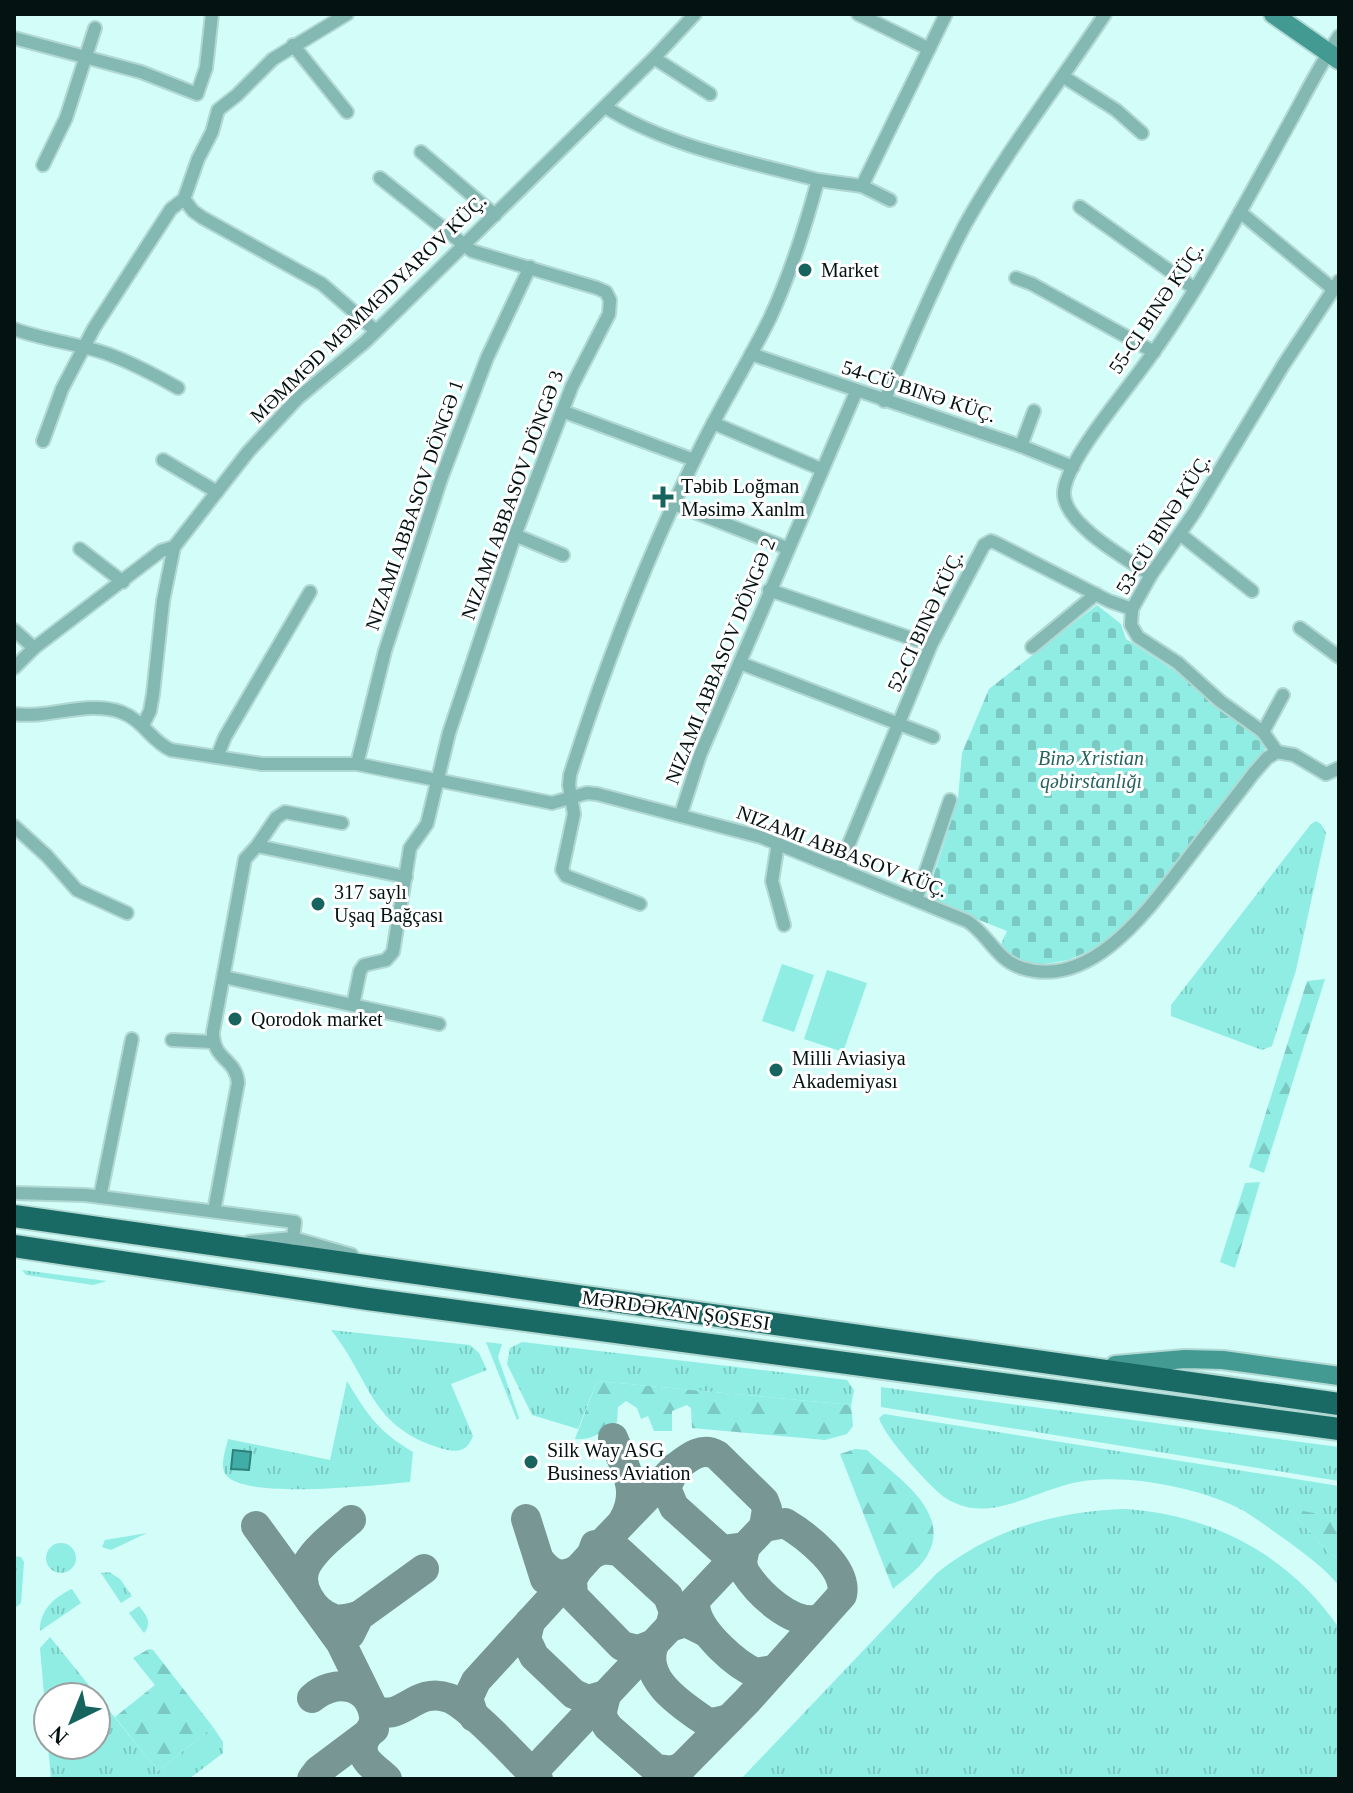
<svg xmlns="http://www.w3.org/2000/svg" width="1353" height="1793" viewBox="0 0 1353 1793" font-family="'Times New Roman',serif">
	<style>
		.grass { fill: url(#grass-tufts) }
		.forest { fill: url(#forest-firs) }
		.cemetery { fill: url(#cemetery-stones) }
		.garden { fill: #8fede4 }
		.water { fill: #40aea6; stroke: #2e807a; stroke-width: 2 }
		.lines { fill: none; stroke-linecap: round; stroke-linejoin: round }
		.taxiway { stroke: #789693; stroke-width: 30 }
		.street-casing { stroke: #b1d8d3; stroke-width: 16 }
		.secondary-casing { stroke: #b1d8d3; stroke-width: 22 }
		.highway-casing { stroke: #b1d8d3; stroke-width: 26 }
		.street { stroke: #83b8b3; stroke-width: 12 }
		.secondary { stroke: #429a93; stroke-width: 18 }
		.highway { stroke: #196a65; stroke-width: 22 }
		.poi-dot { fill: #17645f; stroke: #fff; stroke-width: 3 }
		.labels { text-anchor: middle; dominant-baseline: central; stroke-width: 6; stroke-linejoin: round; paint-order: stroke }
		.poi-label { font-size: 20px; fill: #041312; stroke: #fff; text-anchor: start }
		.street-label { font-size: 20px; fill: #041312; stroke: #fff }
		.park-label { font-size: 20px; font-style: italic; fill: #27635e; stroke: #fff }
	</style>
	<defs>
		<pattern id="grass-tufts" width="24" height="20" patternUnits="userSpaceOnUse" patternTransform="scale(2)"><rect width="24" height="20" fill="#8fede4"/><path d="M3 7l-1-3M5 7V3M7 7l1-3M15 17l-1-3M17 17v-4M19 17l1-3" fill="none" stroke="#7acac3"/></pattern>
		<pattern id="forest-firs" width="22" height="20" patternUnits="userSpaceOnUse" patternTransform="scale(2)"><rect width="22" height="20" fill="#8fede4"/><path d="M5 1l3.5 6h-7zM16 11l3.5 6h-7z" fill="#7acac3"/></pattern>
		<pattern id="cemetery-stones" width="16" height="16" patternUnits="userSpaceOnUse" patternTransform="scale(2)"><rect width="16" height="16" fill="#8fede4"/><path d="M2 7V4a2 2 0 0 1 4 0v3zM10 15v-3a2 2 0 0 1 4 0v3z" fill="#7acac3"/></pattern>
	</defs>
	<rect width="100%" height="100%" fill="#d2fdf8"/>
	<g class="grass">
		<polygon points="1316,821 1321,824 1326,833 1296,970 1272,1046 1262,1050 1171,1016 1171,1005 1311,824"/>
		<polygon points="22,1270 107,1281 93,1285 26,1275"/>
		<path d="M331,1330L470,1345L479,1353L487,1370L451,1384L473,1436C467,1451 459,1453 443,1449C369,1427 372,1381 331,1330Z"/>
		<polygon points="486,1342 502,1344 498,1357 519,1418 517,1420"/>
		<polygon points="522,1342 847,1380 854,1390 851,1405 597,1381 578,1429 532,1415 507,1364 510,1348"/>
		<path d="M347,1381C368,1416 378,1431 413,1452L410,1482C378,1485 245,1500 226,1475C219,1467 226,1449 228,1439L330,1460Z"/>
		<polygon points="881,1387 1339,1447 1339,1481 881,1407"/>
		<path d="M884,1414L1339,1486V1518L1289,1509L1329,1553L1339,1558V1586C1326,1569 1306,1555 1289,1542C1274,1532 1259,1520 1244,1511C1203,1488 1125,1473 1078,1482C1044,1488 1008,1512 972,1508C964,1507 951,1502 944,1497C928,1485 884,1436 879,1418Z"/>
		<path d="M1126,1509C1213,1515 1290,1556 1339,1628V1779H741L937,1573C991,1529 1057,1511 1126,1509Z"/>
		<polygon points="147,1533 111,1550 102,1547 105,1540"/>
		<circle cx="61" cy="1558" r="15"/>
		<polygon points="14,1556 21,1557 24,1562 21,1603 14,1609"/>
		<polygon points="109,1572 120,1579 132,1596 121,1603 101,1573"/>
		<path d="M72,1589L81,1603L40,1631C39,1611 54,1597 72,1589Z"/>
		<path d="M139,1606C146,1615 153,1623 144,1633L129,1613Z"/>
		<polygon points="50,1637 158,1771 213,1727 223,1742 223,1753 189,1779 51,1779 48,1745 96,1745 96,1697 48,1697 48,1741 40,1648"/>
	</g>
	<g class="forest">
		<polygon points="1325,979 1264,1173 1249,1167 1307,981"/>
		<polygon points="1260,1182 1235,1268 1220,1262 1245,1183"/>
		<path d="M597,1381L851,1405L853,1426L847,1434L825,1440L692,1428L691,1408L687,1405L672,1411V1431H654L648,1416L641,1419L637,1408L626,1401L618,1407L617,1422C603,1431 592,1441 575,1439Z"/>
		<path d="M855,1449L867,1450C895,1476 956,1513 925,1559C918,1570 903,1580 893,1589L840,1454Z"/>
		<polygon points="1288,1508 1339,1518 1339,1558 1329,1553"/>
		<polygon points="149,1649 153,1650 213,1727 158,1771 115,1717 155,1685 133,1658"/>
	</g>
	<polygon class="cemetery" points="1097,605 1121,624 1126,639 1189,680 1210,703 1264,742 1265,754 1139,912 1114,935 1094,949 1068,960 1034,966 999,949 1007,931 926,899 958,799 962,753 989,689"/>
	<g class="garden">
		<polygon points="782,964 814,975 794,1032 762,1021"/>
		<polygon points="827,970 867,983 843,1052 804,1039"/>
	</g>
	<polygon class="water" points="233,1450 251,1452 249,1470 231,1469"/>
	<g class="lines">
		<g class="taxiway">
			<path d="M613,1438C625,1468 641,1491 623,1521"/>
			<path d="M675,1468L666,1488L674,1507L722,1550L745,1547L742,1562L744,1571C758,1593 792,1627 820,1619"/>
			<polyline points="526,1519 545,1579"/>
			<path d="M351,1520C336,1533 317,1547 307,1564C295,1585 313,1612 334,1619C343,1621 350,1618 359,1616"/>
			<path d="M256,1526L341,1643L373,1708C401,1726 414,1685 449,1698C469,1705 520,1761 538,1779"/>
			<polyline points="595,1545 592,1554 603,1549 619,1551 668,1596 674,1612 670,1627 686,1622 704,1631"/>
			<path d="M541,1562C552,1575 561,1578 577,1570L572,1580L573,1596L622,1646L638,1650L654,1644"/>
			<path d="M696,1611C701,1633 736,1665 756,1673L773,1670"/>
			<polyline points="530,1622 526,1639 534,1656 574,1694 588,1700 606,1695"/>
			<polyline points="350,1634 359,1616 424,1569"/>
			<path d="M654,1644C640,1678 680,1704 705,1721L712,1723L729,1719"/>
			<polyline points="606,1695 602,1711 603,1719 608,1727 656,1769 672,1771 682,1767"/>
			<path d="M312,1698C333,1679 369,1682 374,1716C376,1730 360,1737 363,1751C364,1762 379,1771 387,1779"/>
			<path d="M474,1717L468,1698L476,1681L592,1554L675,1468C688,1458 701,1446 717,1455L764,1501L767,1509L764,1527"/>
			<path d="M532,1773L764,1527L785,1523C807,1536 848,1568 842,1595L747,1701L670,1779"/>
			<polyline points="312,1779 318,1771 374,1729"/>
		</g>
		<defs>
			<g id="street">
				<polyline points="347,14 273,59 237,95 218,110 212,132 198,159 184,199 193,211 203,218 322,284 376,331"/>
				<polyline points="858,14 929,49"/>
				<polyline points="14,38 141,72 197,94 206,68 212,14"/>
				<polyline points="293,45 347,112"/>
				<polyline points="654,58 710,94"/>
				<polyline points="1064,77 1116,110 1142,133"/>
				<path d="M605,107C669,147 746,161 818,180"/>
				<polyline points="421,152 495,215"/>
				<polyline points="43,165 66,118 95,28"/>
				<polyline points="862,186 890,200"/>
				<polyline points="1080,207 1195,289"/>
				<polyline points="1240,212 1333,289"/>
				<polyline points="1016,278 1032,284 1154,352"/>
				<path d="M14,329C44,340 75,343 105,353C131,362 155,375 178,388"/>
				<polyline points="751,354 1021,446 1073,467"/>
				<path d="M884,401C911,342 935,280 966,223C1007,150 1059,84 1105,14"/>
				<polyline points="562,411 694,460"/>
				<polyline points="713,423 821,469"/>
				<polyline points="43,441 62,389 94,328 171,209 184,199"/>
				<polyline points="1021,446 1034,411"/>
				<polyline points="163,460 217,492"/>
				<polyline points="674,504 787,548"/>
				<polyline points="1180,534 1252,591"/>
				<polyline points="515,535 563,555"/>
				<polyline points="80,549 123,582"/>
				<path d="M1151,575C1127,559 1065,525 1064,494C1063,467 1116,403 1133,380C1192,303 1238,216 1285,131C1303,99 1319,66 1339,36"/>
				<polyline points="769,590 931,645"/>
				<polyline points="1300,628 1339,657"/>
				<polyline points="14,630 34,648"/>
				<polyline points="1032,647 1096,594"/>
				<polyline points="740,663 933,737"/>
				<polyline points="14,668 34,648 161,551 174,547"/>
				<path d="M14,714C49,719 87,700 121,712C143,720 151,741 171,750L262,764H357L552,803L587,793L597,794L761,837L967,921C988,934 996,960 1022,968C1094,991 1152,904 1189,857C1210,829 1232,802 1253,774L1267,758L1277,752"/>
				<polyline points="143,725 150,711 153,694 163,601 174,547 248,452 298,398 365,342 405,303 654,58 695,14"/>
				<polyline points="1263,732 1283,695"/>
				<polyline points="1277,752 1263,732 1220,701 1178,663 1138,637 1131,625 1132,609 1151,575 1194,513 1284,364 1339,281"/>
				<polyline points="1277,752 1294,755 1326,774 1339,768"/>
				<polyline points="217,757 225,737 310,592"/>
				<polyline points="357,764 385,651 441,479 487,358 530,267"/>
				<polyline points="681,814 700,755 856,392"/>
				<polyline points="14,826 47,856 77,890 127,913"/>
				<polyline points="778,843 772,881 784,925"/>
				<polyline points="257,846 276,818 285,812 342,823"/>
				<polyline points="839,868 931,645 984,545 991,541 996,543 1109,601 1132,609"/>
				<polyline points="916,900 950,800"/>
				<path d="M640,904L566,876L562,870L574,814L569,785L570,775C604,668 644,564 693,463C716,413 746,367 770,318C791,273 805,228 818,180L862,186L946,14"/>
				<polyline points="224,977 439,1024"/>
				<polyline points="353,1005 360,971 364,965 386,960 393,952 410,848 427,824 449,733 515,535 572,386 609,314 610,300 606,292 597,288 472,251 380,178"/>
				<polyline points="172,1040 213,1042"/>
				<polyline points="14,1193 85,1195 295,1222 293,1238"/>
				<polyline points="100,1197 132,1039"/>
				<path d="M214,1211L238,1083C236,1058 213,1061 213,1032L245,859L257,846L406,877"/>
				<polyline points="249,1242 293,1238 352,1255"/>
			</g>
			<g id="secondary">
				<polyline points="1273,14 1339,60"/>
				<polyline points="1115,1365 1185,1359 1223,1360 1339,1376"/>
			</g>
			<g id="highway">
				<polyline points="14,1216 1339,1404"/>
				<polyline points="14,1246 368,1299 1339,1429"/>
			</g>
		</defs>
		<use href="#street" class="street-casing"/>
		<use href="#secondary" class="secondary-casing"/>
		<use href="#highway" class="highway-casing"/>
		<use href="#street" class="street"/>
		<use href="#secondary" class="secondary"/>
		<use href="#highway" class="highway"/>
	</g>
	<g class="poi-dot">
		<circle cx="805" cy="270" r="8"/>
		<path d="M659 485h8v8h8v8h-8v8h-8v-8h-8v-8h8z"/>
		<circle cx="318" cy="904" r="8"/>
		<circle cx="235" cy="1019" r="8"/>
		<circle cx="776" cy="1070" r="8"/>
		<circle cx="531" cy="1462" r="8"/>
	</g>
	<g class="labels">
		<g class="poi-label">
			<text x="821" y="270">Market</text>
			<text x="681" y="486">Təbib Loğman<tspan x="681" dy="23">Məsimə Xanlm</tspan></text>
			<text x="334" y="892">317 saylı<tspan x="334" dy="23">Uşaq Bağçası</tspan></text>
			<text x="251" y="1019">Qorodok market</text>
			<text x="792" y="1058">Milli Aviasiya<tspan x="792" dy="23">Akademiyası</tspan></text>
			<text x="547" y="1450">Silk Way ASG<tspan x="547" dy="23">Business Aviation</tspan></text>
		</g>
		<g class="street-label">
			<text transform="translate(368 308) rotate(-44)">MƏMMƏD MƏMMƏDYAROV KÜÇ.</text>
			<text transform="translate(1156 308) rotate(-56)">55-CI BINƏ KÜÇ.</text>
			<text transform="translate(919 391) rotate(18)">54-CÜ BINƏ KÜÇ.</text>
			<text transform="translate(512 495) rotate(-70)">NIZAMI ABBASOV DÖNGƏ 3</text>
			<text transform="translate(414 505) rotate(-71)">NIZAMI ABBASOV DÖNGƏ 1</text>
			<text transform="translate(1163 524) rotate(-58)">53-CÜ BINƏ KÜÇ.</text>
			<text transform="translate(925 621) rotate(-65)">52-CI BINƏ KÜÇ.</text>
			<text transform="translate(720 661) rotate(-68)">NIZAMI ABBASOV DÖNGƏ 2</text>
			<text transform="translate(842 851) rotate(21)">NIZAMI ABBASOV KÜÇ.</text>
			<text transform="translate(676 1310) rotate(8)">MƏRDƏKAN ŞOSESI</text>
		</g>
		<g class="park-label">
			<text x="1091" y="758">Binə Xristian<tspan x="1091" dy="23">qəbirstanlığı</tspan></text>
		</g>
	</g>
	<rect width="1353" height="1793" fill="none" stroke="#041312" stroke-width="32"/>
	<g transform="translate(72 1721) rotate(223)"><circle r="38" fill="#ffffff" stroke="#9ba1a0" stroke-width="2"/>
	<path d="M0-6L14 30L0 20L-14 30Z" fill="#17645f"/>
	<text y="-12" font-size="22" font-weight="bold" text-anchor="middle" fill="#041312">N</text>
	</g>
</svg>
